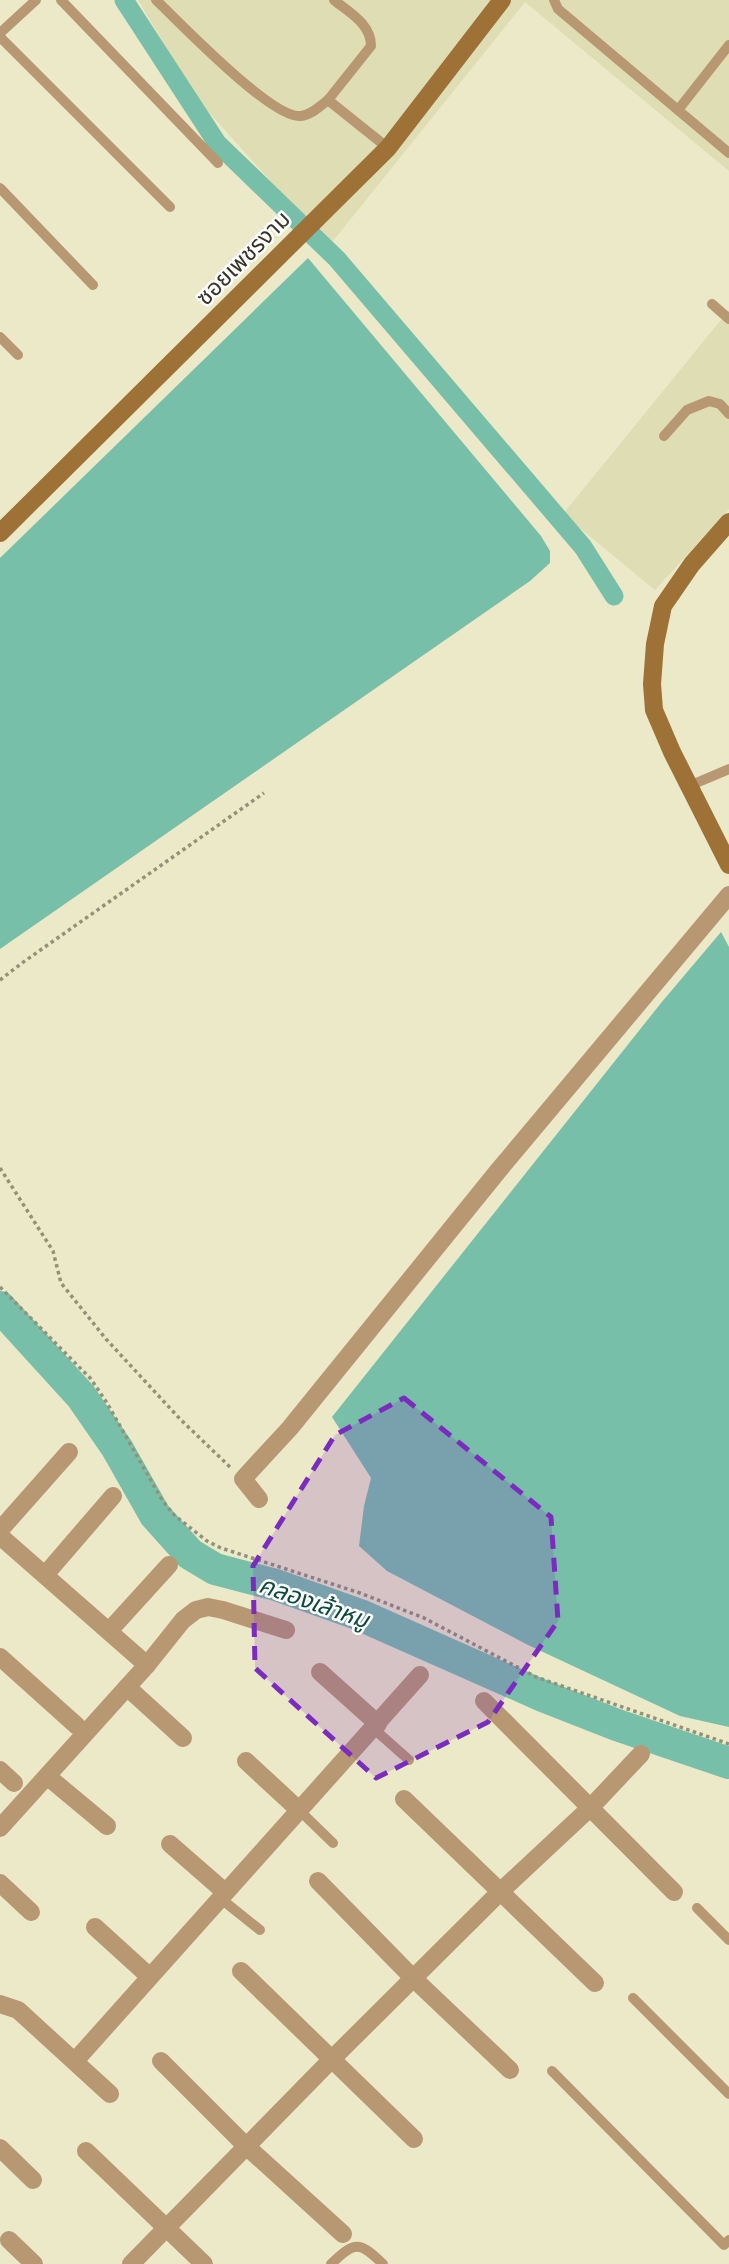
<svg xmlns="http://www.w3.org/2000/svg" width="729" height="2264" viewBox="0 0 729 2264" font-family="Montserrat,'Noto Sans Thai',sans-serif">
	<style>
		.built { fill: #dfddb4 }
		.water { fill: #78bfa9 }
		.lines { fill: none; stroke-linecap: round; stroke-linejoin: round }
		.canal { stroke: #78bfa9; stroke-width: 19 }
		.river { stroke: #78bfa9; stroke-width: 32 }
		.path { stroke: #939179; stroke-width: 3.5; stroke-dasharray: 3.5 3.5; stroke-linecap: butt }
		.lane { stroke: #b79873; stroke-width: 10 }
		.street { stroke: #b79873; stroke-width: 18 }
		.secondary { stroke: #9e7136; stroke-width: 18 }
		.marked { fill: #7b2cbf; fill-opacity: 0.2; stroke: #7b2cbf; stroke-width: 5; stroke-dasharray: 14 9; stroke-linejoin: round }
		.labels { text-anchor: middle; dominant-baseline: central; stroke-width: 5; stroke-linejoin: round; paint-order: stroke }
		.street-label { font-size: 23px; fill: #353427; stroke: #fff }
		.water-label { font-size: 24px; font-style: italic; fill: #0c493a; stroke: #fff }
	</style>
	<rect width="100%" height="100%" fill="#ebe9c7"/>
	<g class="built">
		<polygon points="138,0 729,0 729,171 525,2 329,246 196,98"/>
		<polygon points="729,310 729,509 655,590 563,514"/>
	</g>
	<g class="water">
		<polygon points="308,258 541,536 550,551 550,563 530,581 0,949 0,558"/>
		<polygon points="721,932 729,947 729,1727 680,1716 528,1645 387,1571 359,1546 364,1506 371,1478 332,1417 661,1003"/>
	</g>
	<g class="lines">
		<polyline class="canal" points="124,0 217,143 337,259 583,547 614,596"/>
		<polyline class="river" points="0,1307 81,1396 117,1448 155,1515 190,1554 215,1569 276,1585 360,1615 543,1696 617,1725 729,1763"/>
		<g class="path">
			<polyline points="0,980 22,963 264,793"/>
			<polyline points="0,1168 53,1251 61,1283 106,1339 180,1419 231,1468"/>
			<polyline points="0,1287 91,1379 107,1403 162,1500 174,1515 207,1541 221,1548 360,1593 424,1618 536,1677 729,1744"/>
		</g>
		<g class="lane">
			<polyline points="61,0 218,163"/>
			<path d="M156,0C180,23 271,118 300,116C310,116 320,106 328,100L388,148"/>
			<polyline points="554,0 558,9 729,153"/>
			<polyline points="0,33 36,0"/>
			<polyline points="0,37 170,207"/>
			<path d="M328,100L371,46C371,24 350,13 334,0"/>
			<polyline points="678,110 729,45"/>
			<polyline points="0,188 93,285"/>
			<polyline points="712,304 729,319"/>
			<polyline points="0,337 18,355"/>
			<polyline points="664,436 687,410 709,401 720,404 729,414"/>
			<polyline points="689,786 729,769"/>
			<polyline points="374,1729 409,1760"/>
			<polyline points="300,1811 333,1843"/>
			<polyline points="220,1898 260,1930"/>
			<polyline points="697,1908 729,1940"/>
			<polyline points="633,1998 729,2094"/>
			<polyline points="552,2071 724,2245 729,2240"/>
			<path d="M331,2264C355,2241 359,2241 383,2264"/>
		</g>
		<g class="street">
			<polyline points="259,1499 243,1479 290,1428 498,1171 729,895"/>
			<polyline points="0,1530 69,1452"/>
			<polyline points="0,1536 147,1665"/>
			<polyline points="45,1575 113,1496"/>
			<polyline points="109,1631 169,1565"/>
			<polyline points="0,1657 77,1726"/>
			<polyline points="320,1672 378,1724"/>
			<polyline points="127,1687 183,1738"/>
			<polyline points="484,1701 674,1892"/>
			<polyline points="246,1761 300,1811"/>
			<polyline points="0,1770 14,1783"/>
			<polyline points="47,1776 107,1826"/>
			<polyline points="404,1799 595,1983"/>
			<polyline points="0,1828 147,1665 183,1620 196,1610 208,1607 223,1610 286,1630"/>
			<polyline points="170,1844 225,1892"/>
			<polyline points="318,1881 413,1978 510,2070"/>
			<polyline points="0,1883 31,1912"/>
			<polyline points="95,1927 150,1977"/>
			<polyline points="241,1971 414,2139"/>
			<polyline points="0,2004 18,2010 110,2094"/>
			<polyline points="75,2061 420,1675"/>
			<polyline points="161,2061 245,2145 343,2234"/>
			<polyline points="0,2148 33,2180"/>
			<polyline points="86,2151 204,2264"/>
			<polyline points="9,2240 34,2264"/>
			<polyline points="131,2264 331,2060 501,1891 591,1807 641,1754"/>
		</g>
		<g class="secondary">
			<polyline points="729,522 692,564 663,606 655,644 652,684 654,710 672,752 729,865"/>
			<polyline points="0,533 388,148 502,0"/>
		</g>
	</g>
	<path class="marked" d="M404,1398L551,1517L558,1621L488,1722L376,1778L255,1668L253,1566L335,1435Z"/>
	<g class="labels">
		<g class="street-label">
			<text transform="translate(243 258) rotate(-45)">ซอยเพชรงาม</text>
		</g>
		<g class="water-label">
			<text transform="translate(314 1602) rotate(19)">คลองเล้าหมู</text>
		</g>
	</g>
</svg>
